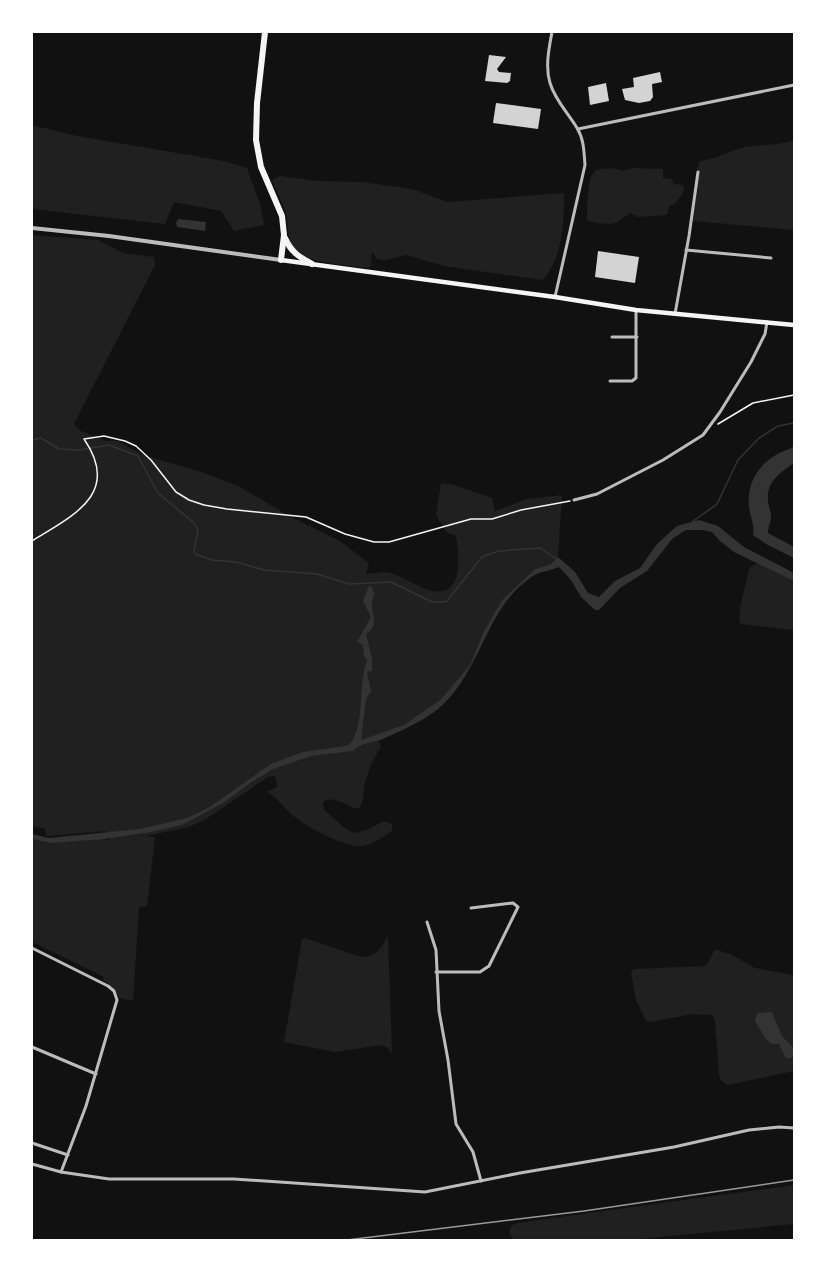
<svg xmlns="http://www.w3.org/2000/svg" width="826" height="1272" viewBox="0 0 826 1272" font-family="'PT Sans Narrow',sans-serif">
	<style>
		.green { fill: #202020 }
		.water { fill: #333 }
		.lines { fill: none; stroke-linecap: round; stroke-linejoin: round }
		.stream { stroke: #333; stroke-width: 1.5 }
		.building { fill: #d3d3d3 }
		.path { stroke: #f5f5f5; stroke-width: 1.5 }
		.minor { stroke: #bcbcbc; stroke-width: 3 }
		.tertiary { stroke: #bcbcbc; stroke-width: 4 }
		.secondary { stroke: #f5f5f5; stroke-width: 4.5 }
		.motorway { stroke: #f5f5f5; stroke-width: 6 }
		.rail { stroke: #9a9a9a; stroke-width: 1.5 }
	</style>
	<rect width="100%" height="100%" fill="#111"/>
	<g class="green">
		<polygon points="32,125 77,136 224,161 247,168 260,204 264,225 234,231 221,211 174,202 165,224 32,209"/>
		<path d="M794,140V230L693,221L696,196L695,177L700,161C718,159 730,150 746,147C764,144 777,146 794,140Z"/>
		<path d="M615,168L622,171L634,168L663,169V178L672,179L674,184L683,185L684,191L675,204L669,206L667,215L638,217L630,213C624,216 622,220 617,222C609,226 595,223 587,220C587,210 587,177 595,171C600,168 609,169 615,168Z"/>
		<path d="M280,176L317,181L362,182L391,186L415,190L447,202L564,193C564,223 563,256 543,280L443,266L407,255L385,260L377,259L372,252L371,266L368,268C348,265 305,264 293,247C286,236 289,222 285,210C281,200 276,191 272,180Z"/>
		<path d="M32,235L98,240L123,253L154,257L155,265L74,424L81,431L106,441H118L143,455L201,472L238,486L291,517L340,541L369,563L366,574C374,573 382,571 390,573C405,577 418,588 433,591C464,597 459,554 456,536L446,532L436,515L441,483L454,485L492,498L495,511L527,499L562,495L558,557L551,564L535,569L502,600L484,631L470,665L440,700L408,723L377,736L381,747C374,757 368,771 365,783C363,793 365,797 360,807L356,809C345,805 333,795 323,802L324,810L346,829L354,833L367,830L384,821L392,824V831C384,837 373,844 363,846C344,848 305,826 291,814C282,806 278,798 267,792L277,787L275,776L268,777L206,819L189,827L146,836L155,837L147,906L139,907L133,1001L119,998L116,990L103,980L104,977L32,942V839L50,843L96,838L110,840L106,831L46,836L45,829L32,826Z"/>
		<path d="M758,563L794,581V630L740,624C737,609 747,584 749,568Z"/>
		<path d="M388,935L392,1054L388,1048L382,1045L335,1052L284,1042L302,939L305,938L361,957C375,957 383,948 388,935Z"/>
		<polygon points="715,949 732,955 755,968 794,975 794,1052 794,1048 782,1036 772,1012 779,1044 792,1058 794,1054 794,1071 728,1085 722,1082 719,1075 715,1021 713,1015 693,1014 651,1022 646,1021 636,1000 631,972 634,969 706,966"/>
		<polygon points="794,1185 794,1224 630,1240 513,1240 509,1232 511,1226 517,1223"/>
	</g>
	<g class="water">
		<polygon points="178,219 206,222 205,231 177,227 176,223"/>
		<path d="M794,444V463C781,472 766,482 768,500C768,506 772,513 771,519C770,524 768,527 768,533L794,547V558L766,544L753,535C755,525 750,517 749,507C746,477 765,456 792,448Z"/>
		<path d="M699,520L718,526L744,547L794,573V581L734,552L720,541L712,532L702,530H686L672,539L647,571L620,588L599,610H595L581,597L571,580L559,567C550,571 541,571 533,576C484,608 483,671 438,709C425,720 401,731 385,738C374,743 361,742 353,751L311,756L273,769L250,783L223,803L182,825L151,832L104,839L50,843L32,839V834L49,838L140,829L187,818L208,808L271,764L303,752L346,746L351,743C366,719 357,687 367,661L364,656L363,645L357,642L371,617L363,601L369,586L373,587L372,590L375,593C373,598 371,603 372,608C374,618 377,628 366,634L372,659V671L367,672L371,691L366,699L361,740L404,725L440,700L470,665L484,631L502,600L535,569L551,564L558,557L575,572L588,593L599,597L615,581L640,568L657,544L677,526Z"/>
		<polygon points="772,1012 782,1036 794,1048 794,1054 792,1058 786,1058 779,1044 772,1044 766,1039 755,1021 757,1013"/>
	</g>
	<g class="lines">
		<g class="stream">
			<polyline points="32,440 41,438 59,449 79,450 109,445 138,456 158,493 194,523 198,530 194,551 195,554 212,560 236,562 264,570 317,574 349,584 391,582 432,602 446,602 482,557 499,551 541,548 556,559"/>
			<polyline points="692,522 717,504 738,460 759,438 778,426 794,423"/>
		</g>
	</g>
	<g class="building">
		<polygon points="489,55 506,57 497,69 499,72 511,73 510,81 507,83 485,81"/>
		<polygon points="660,72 662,82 652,84 653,97 650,101 639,103 625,100 622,89 634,87 633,78"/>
		<polygon points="606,83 609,101 590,105 588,87"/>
		<polygon points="496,103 541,109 538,129 493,123"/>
		<polygon points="598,251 639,257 635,283 595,277"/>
	</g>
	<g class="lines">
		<g class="path">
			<polyline points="718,424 753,403 794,395"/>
			<path d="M32,541C72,516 122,494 84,439L104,436L125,441L136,446L151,460L176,492L189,500L204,505L227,509L306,517L345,534L374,542H389L471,519H492L521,510L570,501"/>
		</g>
		<g class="minor">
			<path d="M552,32C549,48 545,67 550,83C555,100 568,113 577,128C584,139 584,152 585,165L555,297"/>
			<polyline points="578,129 794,85"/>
			<polyline points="686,250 771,258"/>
			<polyline points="675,314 689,236 698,172"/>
			<polyline points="612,337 637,337"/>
			<polyline points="610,381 632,381 636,378 636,310"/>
			<polyline points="574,500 597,494 663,460 703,435 720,412 751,362 765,334 767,322"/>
			<polyline points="427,922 436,950 439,1011 448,1060 456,1124 473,1152 481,1181"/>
			<polyline points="32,948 108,986 114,991 117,1000 86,1106 61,1172"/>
			<polyline points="436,972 480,972 489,966 518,907 513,903 471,908"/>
			<polyline points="32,1047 96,1074"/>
			<polyline points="32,1143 68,1155"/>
			<polyline points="32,1164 61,1172 109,1179 234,1179 425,1192 520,1173 674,1147 749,1130 779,1127 794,1128"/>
		</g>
		<polyline class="tertiary" points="32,228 109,236 281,260"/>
		<polyline class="secondary" points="281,260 555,297 636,310 794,325"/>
		<g class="motorway">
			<polyline points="265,32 257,103 256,140 261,167 282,216 284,235 281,260"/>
			<path d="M285,238C291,252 299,257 312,264"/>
		</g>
		<polyline class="rail" points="347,1240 584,1211 794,1180"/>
	</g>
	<rect width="826" height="1272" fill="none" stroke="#ffffff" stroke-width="66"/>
</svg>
